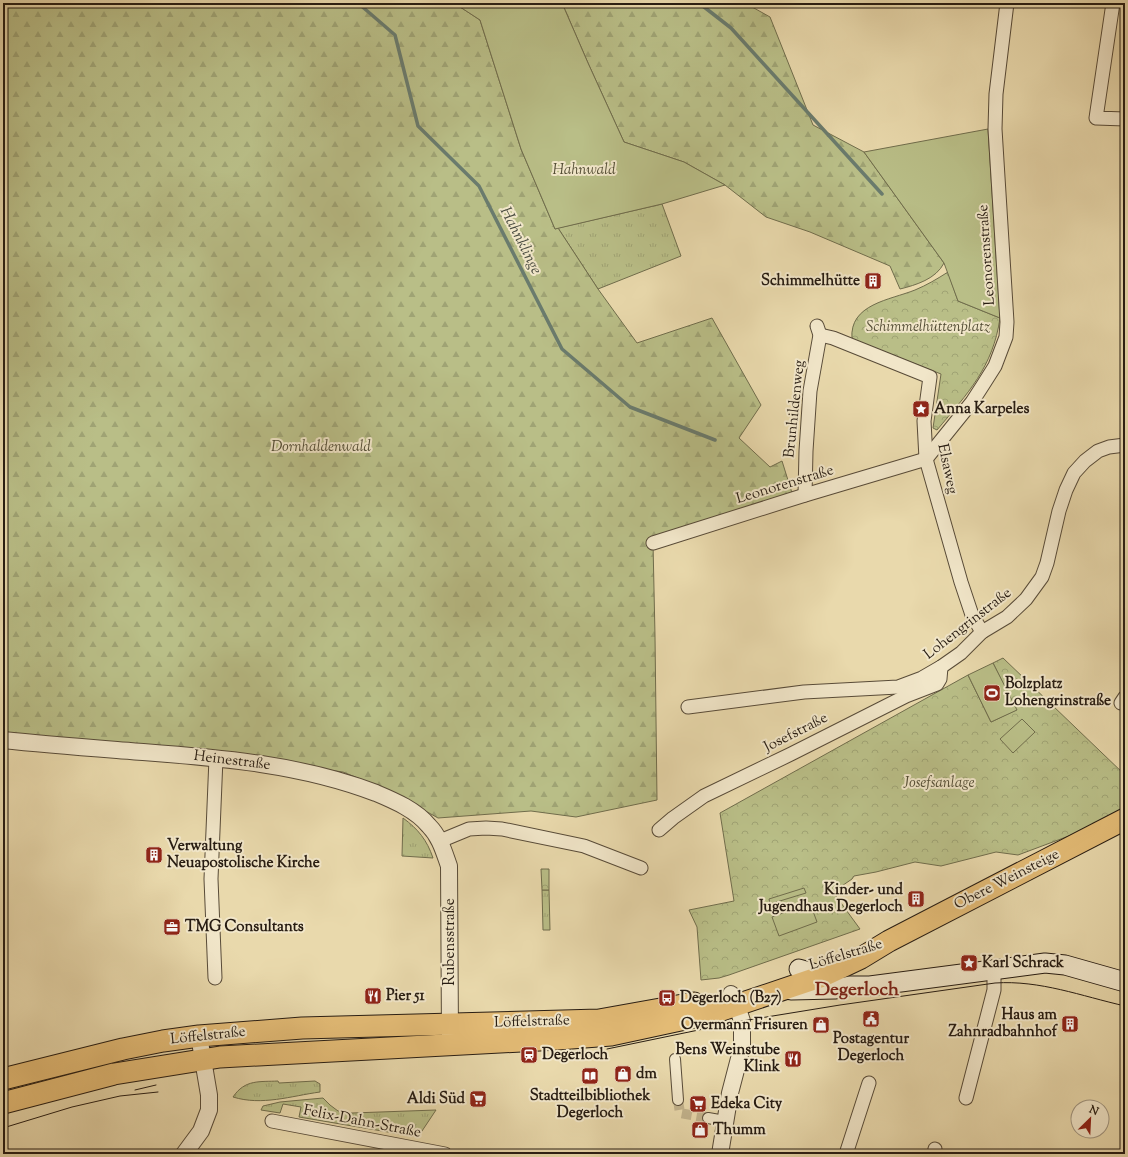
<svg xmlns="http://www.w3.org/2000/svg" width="1128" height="1157" viewBox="0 0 1128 1157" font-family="'Sorts Mill Goudy',serif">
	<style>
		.grass { fill: url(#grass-tufts); stroke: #706d4c }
		.forest { fill: url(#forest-firs); stroke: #706d4c }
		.park { fill: url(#park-crowns); stroke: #706d4c }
		.garden { fill: #b9be87; stroke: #706d4c }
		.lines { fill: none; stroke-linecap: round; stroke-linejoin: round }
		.stream { stroke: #6a7b6d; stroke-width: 3.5 }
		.pedestrian-tunnel { stroke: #c2b38d; stroke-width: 10; stroke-dasharray: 10 5; stroke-linecap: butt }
		.pedestrian-casing { stroke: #584b38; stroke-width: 12 }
		.minor-casing { stroke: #584b38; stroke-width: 15 }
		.tertiary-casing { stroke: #584b38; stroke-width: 18 }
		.secondary-casing { stroke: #271c12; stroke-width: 21 }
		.primary-casing { stroke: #271c12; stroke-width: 23 }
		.pedestrian { stroke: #f1e6c9; stroke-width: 10 }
		.minor { stroke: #f1e6c9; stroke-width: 13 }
		.tertiary { stroke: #f1e6c9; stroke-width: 16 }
		.secondary { stroke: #f1e6c9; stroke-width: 19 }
		.primary { stroke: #e4bc76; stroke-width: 21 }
		.tram { stroke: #271c12; stroke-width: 1 }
		.labels { text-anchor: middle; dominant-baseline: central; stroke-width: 4; stroke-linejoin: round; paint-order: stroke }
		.park-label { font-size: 15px; font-style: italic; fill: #534d35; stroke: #f1e6c9 }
		.street-label { font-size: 15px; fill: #271c12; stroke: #f1e6c9 }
		.poi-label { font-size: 15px; font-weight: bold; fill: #271c12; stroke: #f1e6c9; text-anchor: start }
		.water-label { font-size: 16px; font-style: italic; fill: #494b40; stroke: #f1e6c9 }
		.district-label { font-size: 19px; font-weight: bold; fill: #7a1f14; stroke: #f1e6c9 }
	</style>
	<defs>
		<pattern id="grass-tufts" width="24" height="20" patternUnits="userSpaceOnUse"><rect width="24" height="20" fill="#b9be87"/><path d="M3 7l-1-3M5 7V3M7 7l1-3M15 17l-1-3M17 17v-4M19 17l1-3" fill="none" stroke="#9fa374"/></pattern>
		<pattern id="forest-firs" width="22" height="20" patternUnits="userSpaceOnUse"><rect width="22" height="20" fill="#b9be87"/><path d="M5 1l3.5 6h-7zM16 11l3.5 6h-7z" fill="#9fa374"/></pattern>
		<pattern id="park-crowns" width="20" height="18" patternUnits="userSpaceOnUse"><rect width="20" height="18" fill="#b9be87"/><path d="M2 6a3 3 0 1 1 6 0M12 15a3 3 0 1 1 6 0" fill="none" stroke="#9fa374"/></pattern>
	</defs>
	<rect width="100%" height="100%" fill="#e9d9ac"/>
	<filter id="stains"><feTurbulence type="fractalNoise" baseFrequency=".005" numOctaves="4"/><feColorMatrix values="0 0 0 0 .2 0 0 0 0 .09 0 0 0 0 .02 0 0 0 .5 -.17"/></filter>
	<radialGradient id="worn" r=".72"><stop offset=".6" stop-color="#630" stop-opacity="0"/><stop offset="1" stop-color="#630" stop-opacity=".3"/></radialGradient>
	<g class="grass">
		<polygon points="662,204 681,256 598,289 558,228"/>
		<path d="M403,818C418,829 427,840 433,858L402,856Z"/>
		<polygon points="542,890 549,890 550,930 543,930"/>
		<path d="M278,1081L279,1083L315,1081L320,1084V1092C291,1096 262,1106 233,1097C245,1079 260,1082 278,1081Z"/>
		<polygon points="323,1098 330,1105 338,1111 352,1113 436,1110 418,1137 299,1117 301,1107 283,1104 280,1113 261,1110 263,1106 280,1102"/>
	</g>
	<g class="forest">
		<polygon points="3,3 454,3 480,20 521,149 555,229 558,228 598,289 637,343 712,318 761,405 739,438 770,467 782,461 792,493 653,543 655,636 657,800 576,817 531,811 438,818 390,791 343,772 169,747 3,733"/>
		<path d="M562,3H745L770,17L813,125L864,152L944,263C936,279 916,285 900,289L890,266L810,232L766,217L725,185L684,162L624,142L588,63Z"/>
	</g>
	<g class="park">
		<path d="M948,272L958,301L1000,318C993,367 968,393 937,430L933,428L941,374L852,339C849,304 890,300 915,290C927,285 937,279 948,272Z"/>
		<polygon points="1003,658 1125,775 1125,815 1018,855 996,852 941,866 915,862 876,872 854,876 852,879 833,892 860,929 729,975 719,978 701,980 697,927 689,910 734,901 720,813 968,675 991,722 1016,710 993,663"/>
		<polygon points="541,869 549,869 549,890 542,890"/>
	</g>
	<g class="garden">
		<polygon points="454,3 562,3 588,63 624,142 684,162 725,185 662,204 555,229 521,149 480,20"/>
		<polygon points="988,129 1000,318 958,301 944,263 864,152"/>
		<polygon points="993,663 1017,710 991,722 968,675"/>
		<polygon points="1022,719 1035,732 1013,753 1000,739"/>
		<polygon points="804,888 806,893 770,904 769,899"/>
		<polygon points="810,903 817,922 779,936 772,917"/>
	</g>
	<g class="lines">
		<g class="stream">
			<polyline points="358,3 395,35 418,126 479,186 562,349 630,407 715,440"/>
			<polyline points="699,3 731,28 882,194"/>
		</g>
		<polyline class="pedestrian-tunnel" points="678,1100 680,1113 708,1118"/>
		<defs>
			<g id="pedestrian">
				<polyline points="675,1059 678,1100"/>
				<polyline points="708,1118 725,1121"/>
			</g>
			<g id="minor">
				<polyline points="1113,3 1096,118 1125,119"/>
				<polyline points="820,335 833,338 930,377 924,421 926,459 961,582 972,615 982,632"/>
				<polyline points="805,495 806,451 810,391 820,335 817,326"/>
				<polyline points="653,543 805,495 926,459 972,402 983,385 995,366 1006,337 1007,322 995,129 996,94 1007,3"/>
				<polyline points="1121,703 1125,697"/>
				<polyline points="688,707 804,692 898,687 922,678 941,667 961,653 982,632 1007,617 1026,599 1042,577 1047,563 1059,511 1066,490 1074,473 1085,461 1098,451 1109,447 1125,445"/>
				<polyline points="659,830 673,818 704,796 791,754 906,696 937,684 940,679 941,667"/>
				<polyline points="440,841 469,829 486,828 502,829 584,846 641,868"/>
				<polyline points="215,978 211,879 216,758"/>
				<polyline points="966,1098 994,990 994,969"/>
				<polyline points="272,1121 445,1154"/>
				<polyline points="846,1154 869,1083"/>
				<polyline points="934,1154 935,1149"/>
			</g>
			<g id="tertiary">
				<path d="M3,740C41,744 79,747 117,750C204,757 293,761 376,793C395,801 416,810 429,826C440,837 444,852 449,866L450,1035"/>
				<polyline points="184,1154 201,1131 209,1110 209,1095 199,1036"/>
				<polyline points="720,1154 730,1093 742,1047 742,1021 737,1006 731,994"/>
			</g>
			<g id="secondary">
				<polyline points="799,969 830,978"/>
				<polyline points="791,990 835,989 850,986 870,986 1045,963 1065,965 1125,982"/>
			</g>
			<g id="primary">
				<polyline points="3,1079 123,1049 163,1041 199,1036 302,1028 599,1020 694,1003"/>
				<polyline points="3,1103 114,1074 220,1057 558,1039 611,1035 713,1013 823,976 861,958 889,941 1125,819"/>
			</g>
		</defs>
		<use href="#pedestrian" class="pedestrian-casing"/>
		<use href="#minor" class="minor-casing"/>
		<use href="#tertiary" class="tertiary-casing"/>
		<use href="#secondary" class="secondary-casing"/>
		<use href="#primary" class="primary-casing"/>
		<use href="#pedestrian" class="pedestrian"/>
		<use href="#minor" class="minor"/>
		<use href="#tertiary" class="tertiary"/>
		<use href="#secondary" class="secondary"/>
		<use href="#primary" class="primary"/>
		<g class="tram">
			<path d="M607,1049L742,1021L840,1005L995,983C1040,980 1081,996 1125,1006"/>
			<polyline points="135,1090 156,1085"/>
			<polyline points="3,1128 72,1107 120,1096 158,1092"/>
		</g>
	</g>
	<defs>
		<symbol id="building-square" viewBox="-11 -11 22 22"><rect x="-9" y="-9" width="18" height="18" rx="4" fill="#8f2418" stroke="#f1e6c9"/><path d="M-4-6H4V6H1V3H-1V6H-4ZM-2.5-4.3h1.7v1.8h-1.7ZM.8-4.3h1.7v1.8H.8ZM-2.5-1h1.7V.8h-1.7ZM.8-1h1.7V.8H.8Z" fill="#fff"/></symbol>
		<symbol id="sight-square" viewBox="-11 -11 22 22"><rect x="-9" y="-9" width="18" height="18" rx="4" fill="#8f2418" stroke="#f1e6c9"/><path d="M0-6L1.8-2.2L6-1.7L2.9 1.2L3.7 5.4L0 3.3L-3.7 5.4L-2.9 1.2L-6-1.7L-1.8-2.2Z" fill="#fff"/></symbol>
		<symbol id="stadium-square" viewBox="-11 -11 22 22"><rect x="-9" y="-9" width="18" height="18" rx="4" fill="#8f2418" stroke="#f1e6c9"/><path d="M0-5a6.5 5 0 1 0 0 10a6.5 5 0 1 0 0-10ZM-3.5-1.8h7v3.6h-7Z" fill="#fff"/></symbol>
		<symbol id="office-square" viewBox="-11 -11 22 22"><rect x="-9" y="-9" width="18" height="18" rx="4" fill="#8f2418" stroke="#f1e6c9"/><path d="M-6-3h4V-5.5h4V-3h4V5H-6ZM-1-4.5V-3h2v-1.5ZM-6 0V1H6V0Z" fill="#fff"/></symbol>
		<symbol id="restaurant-square" viewBox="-11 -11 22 22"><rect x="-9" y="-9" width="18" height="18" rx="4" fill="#8f2418" stroke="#f1e6c9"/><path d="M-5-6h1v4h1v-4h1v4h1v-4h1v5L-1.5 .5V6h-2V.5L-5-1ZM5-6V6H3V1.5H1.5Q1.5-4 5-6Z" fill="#fff"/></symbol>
		<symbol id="bus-square" viewBox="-11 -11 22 22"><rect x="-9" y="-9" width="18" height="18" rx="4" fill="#8f2418" stroke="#f1e6c9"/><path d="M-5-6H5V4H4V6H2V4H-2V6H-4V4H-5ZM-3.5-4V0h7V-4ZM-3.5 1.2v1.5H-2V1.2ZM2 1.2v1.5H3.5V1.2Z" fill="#fff"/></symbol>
		<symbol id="civic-square" viewBox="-11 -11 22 22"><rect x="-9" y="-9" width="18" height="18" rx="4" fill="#8f2418" stroke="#f1e6c9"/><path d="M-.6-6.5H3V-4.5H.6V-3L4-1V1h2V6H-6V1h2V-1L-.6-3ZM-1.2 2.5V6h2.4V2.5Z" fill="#fff"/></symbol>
		<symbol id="shop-square" viewBox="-11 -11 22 22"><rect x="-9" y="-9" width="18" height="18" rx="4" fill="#8f2418" stroke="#f1e6c9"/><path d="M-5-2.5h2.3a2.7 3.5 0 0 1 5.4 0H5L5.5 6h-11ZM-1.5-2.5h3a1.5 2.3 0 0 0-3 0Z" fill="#fff"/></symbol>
		<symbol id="station-square" viewBox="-11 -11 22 22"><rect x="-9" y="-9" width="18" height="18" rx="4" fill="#8f2418" stroke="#f1e6c9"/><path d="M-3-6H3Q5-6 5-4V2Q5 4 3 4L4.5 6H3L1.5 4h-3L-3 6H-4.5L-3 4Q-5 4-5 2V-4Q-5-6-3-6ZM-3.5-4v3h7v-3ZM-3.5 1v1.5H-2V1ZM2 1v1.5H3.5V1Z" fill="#fff"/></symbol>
		<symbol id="library-square" viewBox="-11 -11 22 22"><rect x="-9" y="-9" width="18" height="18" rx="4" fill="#8f2418" stroke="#f1e6c9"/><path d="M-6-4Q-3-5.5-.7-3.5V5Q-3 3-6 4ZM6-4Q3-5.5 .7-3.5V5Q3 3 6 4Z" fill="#fff"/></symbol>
		<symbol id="supermarket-square" viewBox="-11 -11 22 22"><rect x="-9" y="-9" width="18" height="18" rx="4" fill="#8f2418" stroke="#f1e6c9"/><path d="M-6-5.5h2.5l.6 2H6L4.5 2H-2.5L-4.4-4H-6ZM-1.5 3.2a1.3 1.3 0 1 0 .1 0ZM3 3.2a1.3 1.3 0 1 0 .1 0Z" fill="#fff"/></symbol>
	</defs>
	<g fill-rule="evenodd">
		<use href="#building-square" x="863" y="271" width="20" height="20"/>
		<use href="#sight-square" x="911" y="399" width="20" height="20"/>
		<use href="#stadium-square" x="982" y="683" width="20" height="20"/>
		<use href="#building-square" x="144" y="845" width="20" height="20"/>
		<use href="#building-square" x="906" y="889" width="20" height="20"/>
		<use href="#office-square" x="162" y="917" width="20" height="20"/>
		<use href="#sight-square" x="959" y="953" width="20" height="20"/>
		<use href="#restaurant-square" x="363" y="986" width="20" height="20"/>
		<use href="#bus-square" x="657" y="988" width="20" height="20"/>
		<use href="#civic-square" x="861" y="1009" width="20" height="20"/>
		<use href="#building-square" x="1060" y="1014" width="20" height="20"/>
		<use href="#shop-square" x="811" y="1015" width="20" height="20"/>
		<use href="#station-square" x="519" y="1045" width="20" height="20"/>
		<use href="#restaurant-square" x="783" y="1049" width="20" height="20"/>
		<use href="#shop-square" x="613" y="1064" width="20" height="20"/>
		<use href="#library-square" x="580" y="1066" width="20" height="20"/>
		<use href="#supermarket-square" x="468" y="1089" width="20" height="20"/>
		<use href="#supermarket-square" x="688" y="1094" width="20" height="20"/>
		<use href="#shop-square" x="690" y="1120" width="20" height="20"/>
	</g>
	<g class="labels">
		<g class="park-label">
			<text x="584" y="170">Hahnwald</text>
			<text x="928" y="327">Schimmelhüttenplatz</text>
			<text x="321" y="447">Dornhaldenwald</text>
			<text x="939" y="783">Josefsanlage</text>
		</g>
		<g class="street-label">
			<text transform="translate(987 255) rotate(-94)">Leonorenstraße</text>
			<text transform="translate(795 409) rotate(-84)">Brunhildenweg</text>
			<text transform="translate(947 469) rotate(78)">Elsaweg</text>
			<text transform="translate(785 485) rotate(-17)">Leonorenstraße</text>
			<text transform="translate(968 624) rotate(-38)">Lohengrinstraße</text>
			<text transform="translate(796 733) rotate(-27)">Josefstraße</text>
			<text transform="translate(232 761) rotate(7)">Heinestraße</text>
			<text transform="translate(1007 880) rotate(-27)">Obere Weinsteige</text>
			<text transform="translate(450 942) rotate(-90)">Rubensstraße</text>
			<text transform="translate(846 955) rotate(-17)">Löffelstraße</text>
			<text transform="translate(532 1022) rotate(-2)">Löffelstraße</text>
			<text transform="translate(208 1036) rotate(-6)">Löffelstraße</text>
			<text transform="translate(362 1122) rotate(11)">Felix-Dahn-Straße</text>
		</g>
		<g class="poi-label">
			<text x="860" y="281" text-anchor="end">Schimmelhütte</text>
			<text x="934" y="409">Anna Karpeles</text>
			<text x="1005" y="684">Bolzplatz<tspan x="1005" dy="17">Lohengrinstraße</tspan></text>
			<text x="167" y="846">Verwaltung<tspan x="167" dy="17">Neuapostolische Kirche</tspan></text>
			<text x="903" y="890" text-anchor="end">Kinder- und<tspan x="903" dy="17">Jugendhaus Degerloch</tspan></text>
			<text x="185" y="927">TMG Consultants</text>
			<text x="982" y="963">Karl Schrack</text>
			<text x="386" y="996">Pier 51</text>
			<text x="680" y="998">Degerloch (B27)</text>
			<text x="1057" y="1015" text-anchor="end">Haus am<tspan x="1057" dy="17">Zahnradbahnhof</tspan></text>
			<text x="808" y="1025" text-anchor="end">Overmann Frisuren</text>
			<text x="871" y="1039" text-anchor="middle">Postagentur<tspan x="871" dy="17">Degerloch</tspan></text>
			<text x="780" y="1050" text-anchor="end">Bens Weinstube<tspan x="780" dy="17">Klink</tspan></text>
			<text x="542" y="1055">Degerloch</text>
			<text x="636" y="1074">dm</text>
			<text x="590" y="1096" text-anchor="middle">Stadtteilbibliothek<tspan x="590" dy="17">Degerloch</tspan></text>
			<text x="465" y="1099" text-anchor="end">Aldi Süd</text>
			<text x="711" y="1104">Edeka City</text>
			<text x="713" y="1130">Thumm</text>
		</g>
		<g class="water-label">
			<text transform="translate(520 241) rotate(63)">Hahnklinge</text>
		</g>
		<g class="district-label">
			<text x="857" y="990">Degerloch</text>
		</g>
	</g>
	<rect width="1128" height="1157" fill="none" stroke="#e9d9ac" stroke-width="16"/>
	<rect x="4" y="4" width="1120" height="1149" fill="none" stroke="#271c12" stroke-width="2"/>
	<rect x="8" y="8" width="1112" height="1141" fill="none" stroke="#271c12"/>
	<g transform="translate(1090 1119) rotate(24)"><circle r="19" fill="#f1e6c9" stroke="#a09580"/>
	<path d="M0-3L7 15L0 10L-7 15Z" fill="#8f2418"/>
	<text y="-6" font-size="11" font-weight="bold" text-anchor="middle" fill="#271c12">N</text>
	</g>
	<rect width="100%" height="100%" filter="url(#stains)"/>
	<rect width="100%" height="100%" fill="url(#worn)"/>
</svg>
